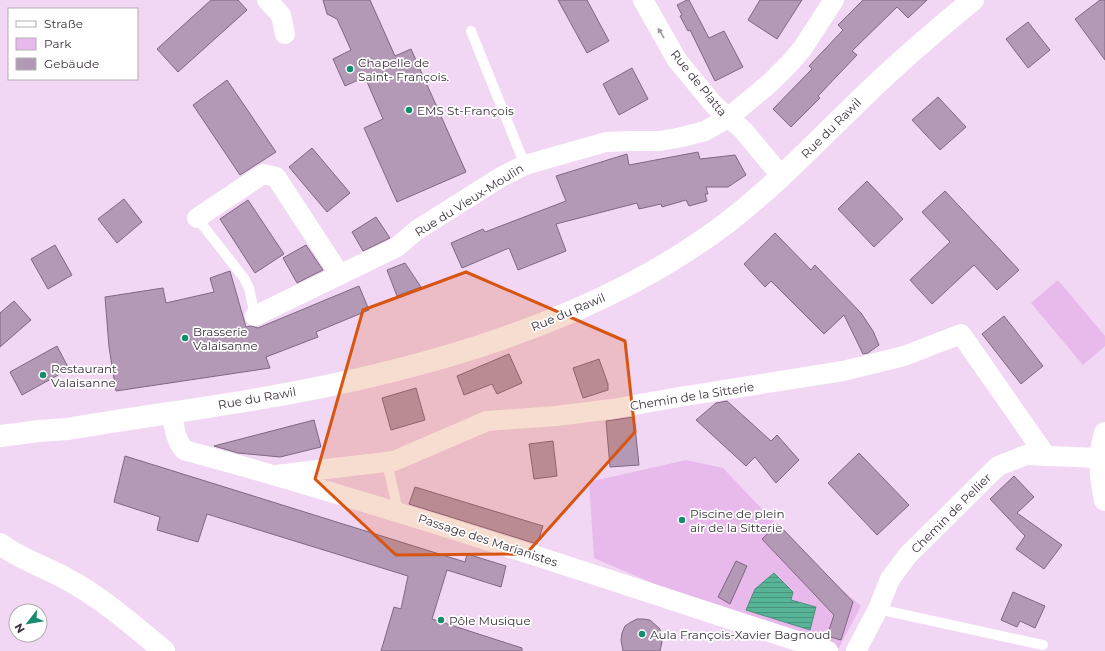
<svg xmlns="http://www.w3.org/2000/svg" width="1105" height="651" viewBox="0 0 1105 651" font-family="Montserrat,sans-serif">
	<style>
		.green { fill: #e7baeb }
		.water { fill: url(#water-rules); stroke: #4f8d7c }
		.building { fill: #b399b5; stroke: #7f6781 }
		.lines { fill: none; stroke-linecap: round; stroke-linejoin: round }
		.lane { stroke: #fff; stroke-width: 10 }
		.street { stroke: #fff; stroke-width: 20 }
		.secondary { stroke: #fff; stroke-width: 22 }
		.oneway { fill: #9d989e }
		.marked { fill: #d75511; fill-opacity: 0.2; stroke: #d75511; stroke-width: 3; stroke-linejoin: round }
		.poi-dot { fill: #158c6e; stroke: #fff; stroke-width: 1.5 }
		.labels { text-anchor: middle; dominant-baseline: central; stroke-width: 3.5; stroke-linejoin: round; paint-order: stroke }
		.poi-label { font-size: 12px; fill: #3b313c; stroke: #fff; text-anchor: start }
		.street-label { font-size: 12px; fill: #3b313c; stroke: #fff }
	</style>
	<defs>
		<pattern id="water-rules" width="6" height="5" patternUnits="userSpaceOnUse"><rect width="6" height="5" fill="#57b497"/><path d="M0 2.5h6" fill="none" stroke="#49937c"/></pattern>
	</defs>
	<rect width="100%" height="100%" fill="#f2d7f4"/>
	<g class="green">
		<polygon points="1058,280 1105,336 1105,346 1083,365 1031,303"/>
		<polygon points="686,460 723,468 824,574 861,606 839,648 713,609 594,558 589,482"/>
	</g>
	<polygon class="water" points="774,573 793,592 791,600 816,607 810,630 746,610 755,589"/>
	<g class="building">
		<polygon points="211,0 238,0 247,10 178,72 157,49"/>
		<polygon points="323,0 370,0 395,56 411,49 466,172 397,202 364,128 383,119 365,77 345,86 333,59 351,50 337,19 327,14"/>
		<polygon points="558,0 587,0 609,41 587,53"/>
		<polygon points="687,0 689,0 709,38 724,31 743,67 715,81 690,30 688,31 680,16 682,15 677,5"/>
		<polygon points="760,0 802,0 777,39 748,20"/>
		<polygon points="863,0 927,0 908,18 897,7 852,51 857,55 818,96 820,98 791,127 773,109 812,69 809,66 843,30 838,25"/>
		<polygon points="1100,0 1105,0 1105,60 1075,19"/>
		<polygon points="1028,22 1050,50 1028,68 1006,39"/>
		<polygon points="632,68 648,99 619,115 603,84"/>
		<polygon points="227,80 276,152 240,175 193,105"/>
		<polygon points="938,97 966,127 940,150 912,120"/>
		<polygon points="312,148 350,193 327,212 289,167"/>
		<polygon points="698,152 700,159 735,155 746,175 728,187 706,187 708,194 705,194 707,201 689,206 686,200 662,207 661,204 639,209 637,203 556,224 566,251 518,270 509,248 462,268 451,243 483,229 485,232 566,201 556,176 627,154 629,165"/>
		<polygon points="867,181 903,219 874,247 838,209"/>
		<polygon points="945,191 1019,270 997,290 974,265 932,304 910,280 950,242 922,212"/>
		<polygon points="124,199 142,222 117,243 98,219"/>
		<polygon points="248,200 284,254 255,273 220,219"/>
		<polygon points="376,217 390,238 363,251 352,232"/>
		<polygon points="775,233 811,270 815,265 861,313 873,331 879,345 868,353 863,354 844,315 824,334 771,281 765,287 744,264"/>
		<polygon points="55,245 72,275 48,289 31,259"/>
		<polygon points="306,245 323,270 297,283 283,258"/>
		<polygon points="405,263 421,287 397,296 387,270"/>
		<polygon points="230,271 246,327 251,326 258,328 359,286 369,310 316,332 318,337 266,357 270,368 116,391 109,347 105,297 163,288 166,303 214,292 210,278"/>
		<polygon points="14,301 31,320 0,347 0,313"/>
		<polygon points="1004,316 1043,366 1021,384 982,334"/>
		<polygon points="57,346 69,369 22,395 10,372"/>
		<polygon points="509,354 522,383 497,394 492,384 464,395 457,376"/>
		<polygon points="599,359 608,384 608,390 583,398 573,368"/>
		<polygon points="416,388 425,420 391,430 382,398"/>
		<polygon points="727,401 771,441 777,435 799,460 776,483 755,457 746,466 696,420 716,403"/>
		<polygon points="634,417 639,465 610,467 606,421"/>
		<polygon points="314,420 321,447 280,457 238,453 214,446"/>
		<polygon points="553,441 557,476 534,479 529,444"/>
		<polygon points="859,453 909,505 877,535 828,483"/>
		<polygon points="125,456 465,562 467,554 506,566 501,587 447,570 432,619 522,648 522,651 381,651 394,607 401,609 408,576 207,514 198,542 157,530 160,517 114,502"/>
		<polygon points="1014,476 1034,497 1017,513 1062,545 1044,569 1016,549 1025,536 990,499"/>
		<polygon points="415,487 543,526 537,544 409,504"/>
		<polygon points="778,524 853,602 841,640 827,636 834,615 762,539"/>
		<polygon points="736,561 747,566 730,604 718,597"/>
		<polygon points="1013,592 1045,606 1035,628 1020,621 1017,627 1001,620"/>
		<polygon points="637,619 643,619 650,620 660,629 662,642 660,651 623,651 621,640 622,633 625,626 631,622"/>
	</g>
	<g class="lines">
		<g class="lane">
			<polyline points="471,31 525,165"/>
			<polyline points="197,218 244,278 249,288 255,316"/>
			<polyline points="387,462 398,511"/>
			<polyline points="878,609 1043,645"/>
		</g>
		<g class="street">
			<polyline points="267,0 281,15 285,34"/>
			<polyline points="643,0 677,60 714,105 743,130 782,177"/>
			<polyline points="197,218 263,174 276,177 340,275"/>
			<polyline points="255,316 397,247 417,230 501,177 525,165 606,142 632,141 660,141 682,137 705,131 728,118 770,83 790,63 802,49 834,0"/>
			<path d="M172,412C174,426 175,439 184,450C401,509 614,582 828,651"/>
			<polyline points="276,475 394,461 487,421 556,416 612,409 679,397 843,371 904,356 961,334 1046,456"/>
			<polyline points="856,651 878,609 890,579 908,555 998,466 1026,455 1099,458"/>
		</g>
		<g class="secondary">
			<path d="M1105,433C1098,456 1100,477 1105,500"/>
			<path d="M0,436L39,431L68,429C131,418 194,410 257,399C418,372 596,323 728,222C777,184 819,139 864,96C899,62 935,31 973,0"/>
			<path d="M0,544C20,559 43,566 65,578C101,597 133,625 164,651"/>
		</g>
	</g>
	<defs><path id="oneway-solid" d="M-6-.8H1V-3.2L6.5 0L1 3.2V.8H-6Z"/></defs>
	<use class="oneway" href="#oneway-solid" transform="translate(661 33) rotate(-121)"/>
	<path class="marked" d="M466,272L625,341L635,432L526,554L396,555L315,479L363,310Z"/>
	<g class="poi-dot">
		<circle cx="350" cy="69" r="4"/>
		<circle cx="409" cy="110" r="4"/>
		<circle cx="185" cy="338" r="4"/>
		<circle cx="43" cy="375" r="4"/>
		<circle cx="682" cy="520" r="4"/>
		<circle cx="441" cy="620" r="4"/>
		<circle cx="642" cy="634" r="4"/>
	</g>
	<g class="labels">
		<g class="poi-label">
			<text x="358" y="62">Chapelle de<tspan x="358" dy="14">Saint- François.</tspan></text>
			<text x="417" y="110">EMS St-François</text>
			<text x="193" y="331">Brasserie<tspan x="193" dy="14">Valaisanne</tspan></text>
			<text x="51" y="368">Restaurant<tspan x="51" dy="14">Valaisanne</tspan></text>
			<text x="690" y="513">Piscine de plein<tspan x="690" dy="14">air de la Sitterie</tspan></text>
			<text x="449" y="620">Pôle Musique</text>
			<text x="650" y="634">Aula François-Xavier Bagnoud</text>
		</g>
		<g class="street-label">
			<text transform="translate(699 83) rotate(51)">Rue de Platta</text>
			<text transform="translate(831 128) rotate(-45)">Rue du Rawil</text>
			<text transform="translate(469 200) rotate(-32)">Rue du Vieux-Moulin</text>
			<text transform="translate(568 312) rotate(-23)">Rue du Rawil</text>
			<text transform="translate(692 396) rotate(-9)">Chemin de la Sitterie</text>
			<text transform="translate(257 398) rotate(-10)">Rue du Rawil</text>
			<text transform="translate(951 513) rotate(-45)">Chemin de Pellier</text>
			<text transform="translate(488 540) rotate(18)">Passage des Marianistes</text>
		</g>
	</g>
	<rect x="8" y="8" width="130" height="72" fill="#ffffff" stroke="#b1adb1"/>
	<rect x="16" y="21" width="20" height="6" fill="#ffffff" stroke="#b1adb1"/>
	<text x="44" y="28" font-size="12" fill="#3b313c">Straße</text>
	<rect x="16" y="38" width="20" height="12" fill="#e7baeb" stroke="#b1adb1"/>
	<text x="44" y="48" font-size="12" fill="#3b313c">Park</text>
	<rect x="16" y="58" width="20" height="12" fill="#b399b5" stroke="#b1adb1"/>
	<text x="44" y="68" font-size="12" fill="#3b313c">Gebäude</text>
	<g transform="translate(28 623) rotate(239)"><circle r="19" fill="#ffffff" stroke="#b1adb1"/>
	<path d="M0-3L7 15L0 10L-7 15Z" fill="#158c6e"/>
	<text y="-6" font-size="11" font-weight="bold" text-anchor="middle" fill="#3b313c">N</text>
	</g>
</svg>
